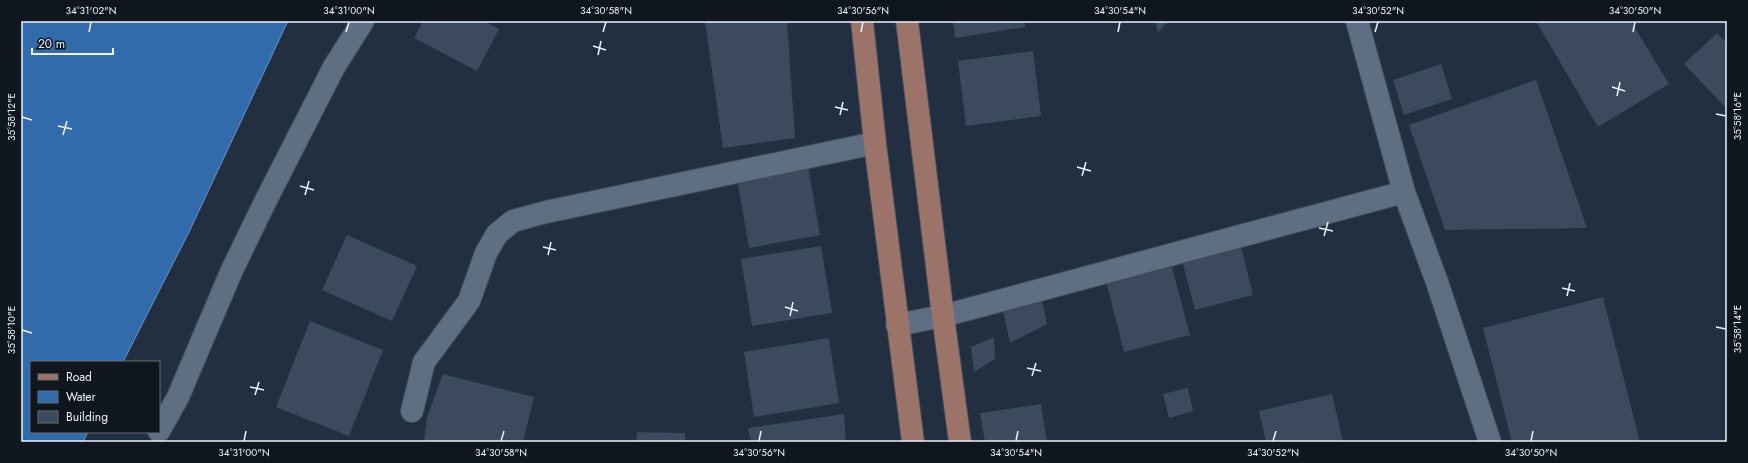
<svg xmlns="http://www.w3.org/2000/svg" width="1748" height="463" viewBox="0 0 1748 463" font-family="Jost,sans-serif">
	<style>
		.water { fill: #326bac; stroke: #6a94c4 }
		.building { fill: #3b4a5d }
		.lines { fill: none; stroke-linecap: round; stroke-linejoin: round }
		.minor-casing { stroke: #3f4c5a; stroke-width: 24 }
		.major-casing { stroke: #3f4c5a; stroke-width: 24 }
		.minor { stroke: #5f6f83; stroke-width: 22 }
		.major { stroke: #9b7368; stroke-width: 22 }
		.ticks { fill: none; stroke: #ecf3fd; stroke-width: 1.5 }
		.neatline { fill: none; stroke: #ecf3fd; stroke-width: 1.5 }
		.ticks-label { font-size: 10px; text-anchor: middle; fill: #ecf3fd }
	</style>
	<rect width="100%" height="100%" fill="#212f40"/>
	<polygon class="water" points="21,21 288,21 189,232 123,362 31,362 31,432 88,432 83,442 21,442"/>
	<g class="building">
		<polygon points="423,21 484,21 499,29 477,71 414,38"/>
		<polygon points="705,21 787,21 795,138 723,148"/>
		<polygon points="953,21 1024,21 1025,27 955,38"/>
		<polygon points="1155,21 1169,21 1158,32"/>
		<polygon points="1536,21 1631,21 1669,84 1598,127"/>
		<polygon points="1717,33 1727,43 1727,109 1684,64"/>
		<polygon points="1033,51 1041,116 966,126 958,61"/>
		<polygon points="1441,64 1452,99 1404,115 1393,80"/>
		<polygon points="1536,80 1587,228 1445,230 1409,125"/>
		<polygon points="808,166 820,235 749,248 737,179"/>
		<polygon points="347,235 417,266 392,321 322,290"/>
		<polygon points="1240,242 1253,295 1195,310 1181,257"/>
		<polygon points="821,246 832,313 752,326 741,259"/>
		<polygon points="1170,260 1190,335 1124,352 1105,277"/>
		<polygon points="1041,296 1047,324 1010,343 1002,305"/>
		<polygon points="1603,297 1640,442 1512,442 1483,328"/>
		<polygon points="310,321 383,350 349,436 276,407"/>
		<polygon points="994,337 995,359 974,372 971,347"/>
		<polygon points="829,338 839,403 754,417 744,352"/>
		<polygon points="443,374 534,397 523,442 424,442 427,417"/>
		<polygon points="1188,388 1193,411 1169,418 1163,394"/>
		<polygon points="1332,394 1343,442 1266,442 1259,411"/>
		<polygon points="1041,404 1047,442 985,442 980,413"/>
		<polygon points="844,414 846,442 751,442 748,428"/>
		<polygon points="637,432 685,433 685,442 636,442"/>
	</g>
	<g class="lines">
		<defs>
			<g id="minor">
				<polyline points="1357,21 1404,192 1437,282 1490,442"/>
				<polyline points="897,325 943,316 1404,192"/>
				<polyline points="412,411 424,362 469,301 486,253 497,234 513,221 546,212 875,143"/>
				<polyline points="159,431 178,397 232,270 265,202 334,67 363,21"/>
			</g>
			<g id="major">
				<polyline points="862,21 875,143 913,442"/>
				<polyline points="907,21 943,316 960,442"/>
			</g>
		</defs>
		<use href="#minor" class="minor-casing"/>
		<use href="#major" class="major-casing"/>
		<use href="#minor" class="minor"/>
		<use href="#major" class="major"/>
	</g>
	<path class="ticks" d="M89,32L91,22M346,32L349,22M603,32L606,22M861,32L863,22M1118,32L1120,22M1375,32L1378,22M1633,32L1635,22M593,46L606,50M598,55L601,41M1612,87L1625,91M1617,96L1620,82M835,107L848,110M1716,114L1726,116M840,115L843,102M22,117L32,120M58,126L72,129M63,135L67,121M1077,167L1091,171M1082,176L1086,162M300,186L314,190M305,195L309,181M1319,228L1333,231M1324,236L1328,222M543,247L556,250M548,255L551,242M1562,288L1575,291M1567,296L1570,283M785,307L798,311M790,316L793,302M1716,327L1726,329M22,330L32,333M1027,368L1041,371M1032,376L1036,363M250,387L264,390M255,395L259,382M244,441L246,431M501,441L504,431M759,441L761,431M1016,441L1018,431M1273,441L1276,431M1531,441L1533,431"/>
	<rect width="1748" height="463" fill="none" stroke="#10161e" stroke-width="44"/>
	<rect x="30" y="361" width="130" height="72" fill="#10161e" stroke="#686e77"/>
	<rect x="38" y="374" width="20" height="6" fill="#9b7368" stroke="#686e77"/>
	<text x="66" y="381" font-size="12" fill="#ecf3fd">Road</text>
	<rect x="38" y="391" width="20" height="12" fill="#326bac" stroke="#686e77"/>
	<text x="66" y="401" font-size="12" fill="#ecf3fd">Water</text>
	<rect x="38" y="411" width="20" height="12" fill="#3b4a5d" stroke="#686e77"/>
	<text x="66" y="421" font-size="12" fill="#ecf3fd">Building</text>
	<path d="M32 48v6h81v-6" fill="none" stroke="#ecf3fd" stroke-width="2"/>
	<text x="38" y="48" font-size="12" fill="#ecf3fd" stroke="#10161e" stroke-width="3" paint-order="stroke">20 m</text>
	<rect x="22" y="22" width="1704" height="419" class="neatline"/>
	<g class="ticks-label">
		<text x="91" y="14">34°31'02"N</text>
		<text x="349" y="14">34°31'00"N</text>
		<text x="606" y="14">34°30'58"N</text>
		<text x="863" y="14">34°30'56"N</text>
		<text x="1120" y="14">34°30'54"N</text>
		<text x="1378" y="14">34°30'52"N</text>
		<text x="1635" y="14">34°30'50"N</text>
		<text transform="translate(1737 116) rotate(-90)" y="4">35°58'16"E</text>
		<text transform="translate(11 117) rotate(-90)" y="4">35°58'12"E</text>
		<text transform="translate(1737 329) rotate(-90)" y="4">35°58'14"E</text>
		<text transform="translate(11 330) rotate(-90)" y="4">35°58'10"E</text>
		<text x="244" y="456">34°31'00"N</text>
		<text x="501" y="456">34°30'58"N</text>
		<text x="759" y="456">34°30'56"N</text>
		<text x="1016" y="456">34°30'54"N</text>
		<text x="1273" y="456">34°30'52"N</text>
		<text x="1531" y="456">34°30'50"N</text>
	</g>
</svg>
